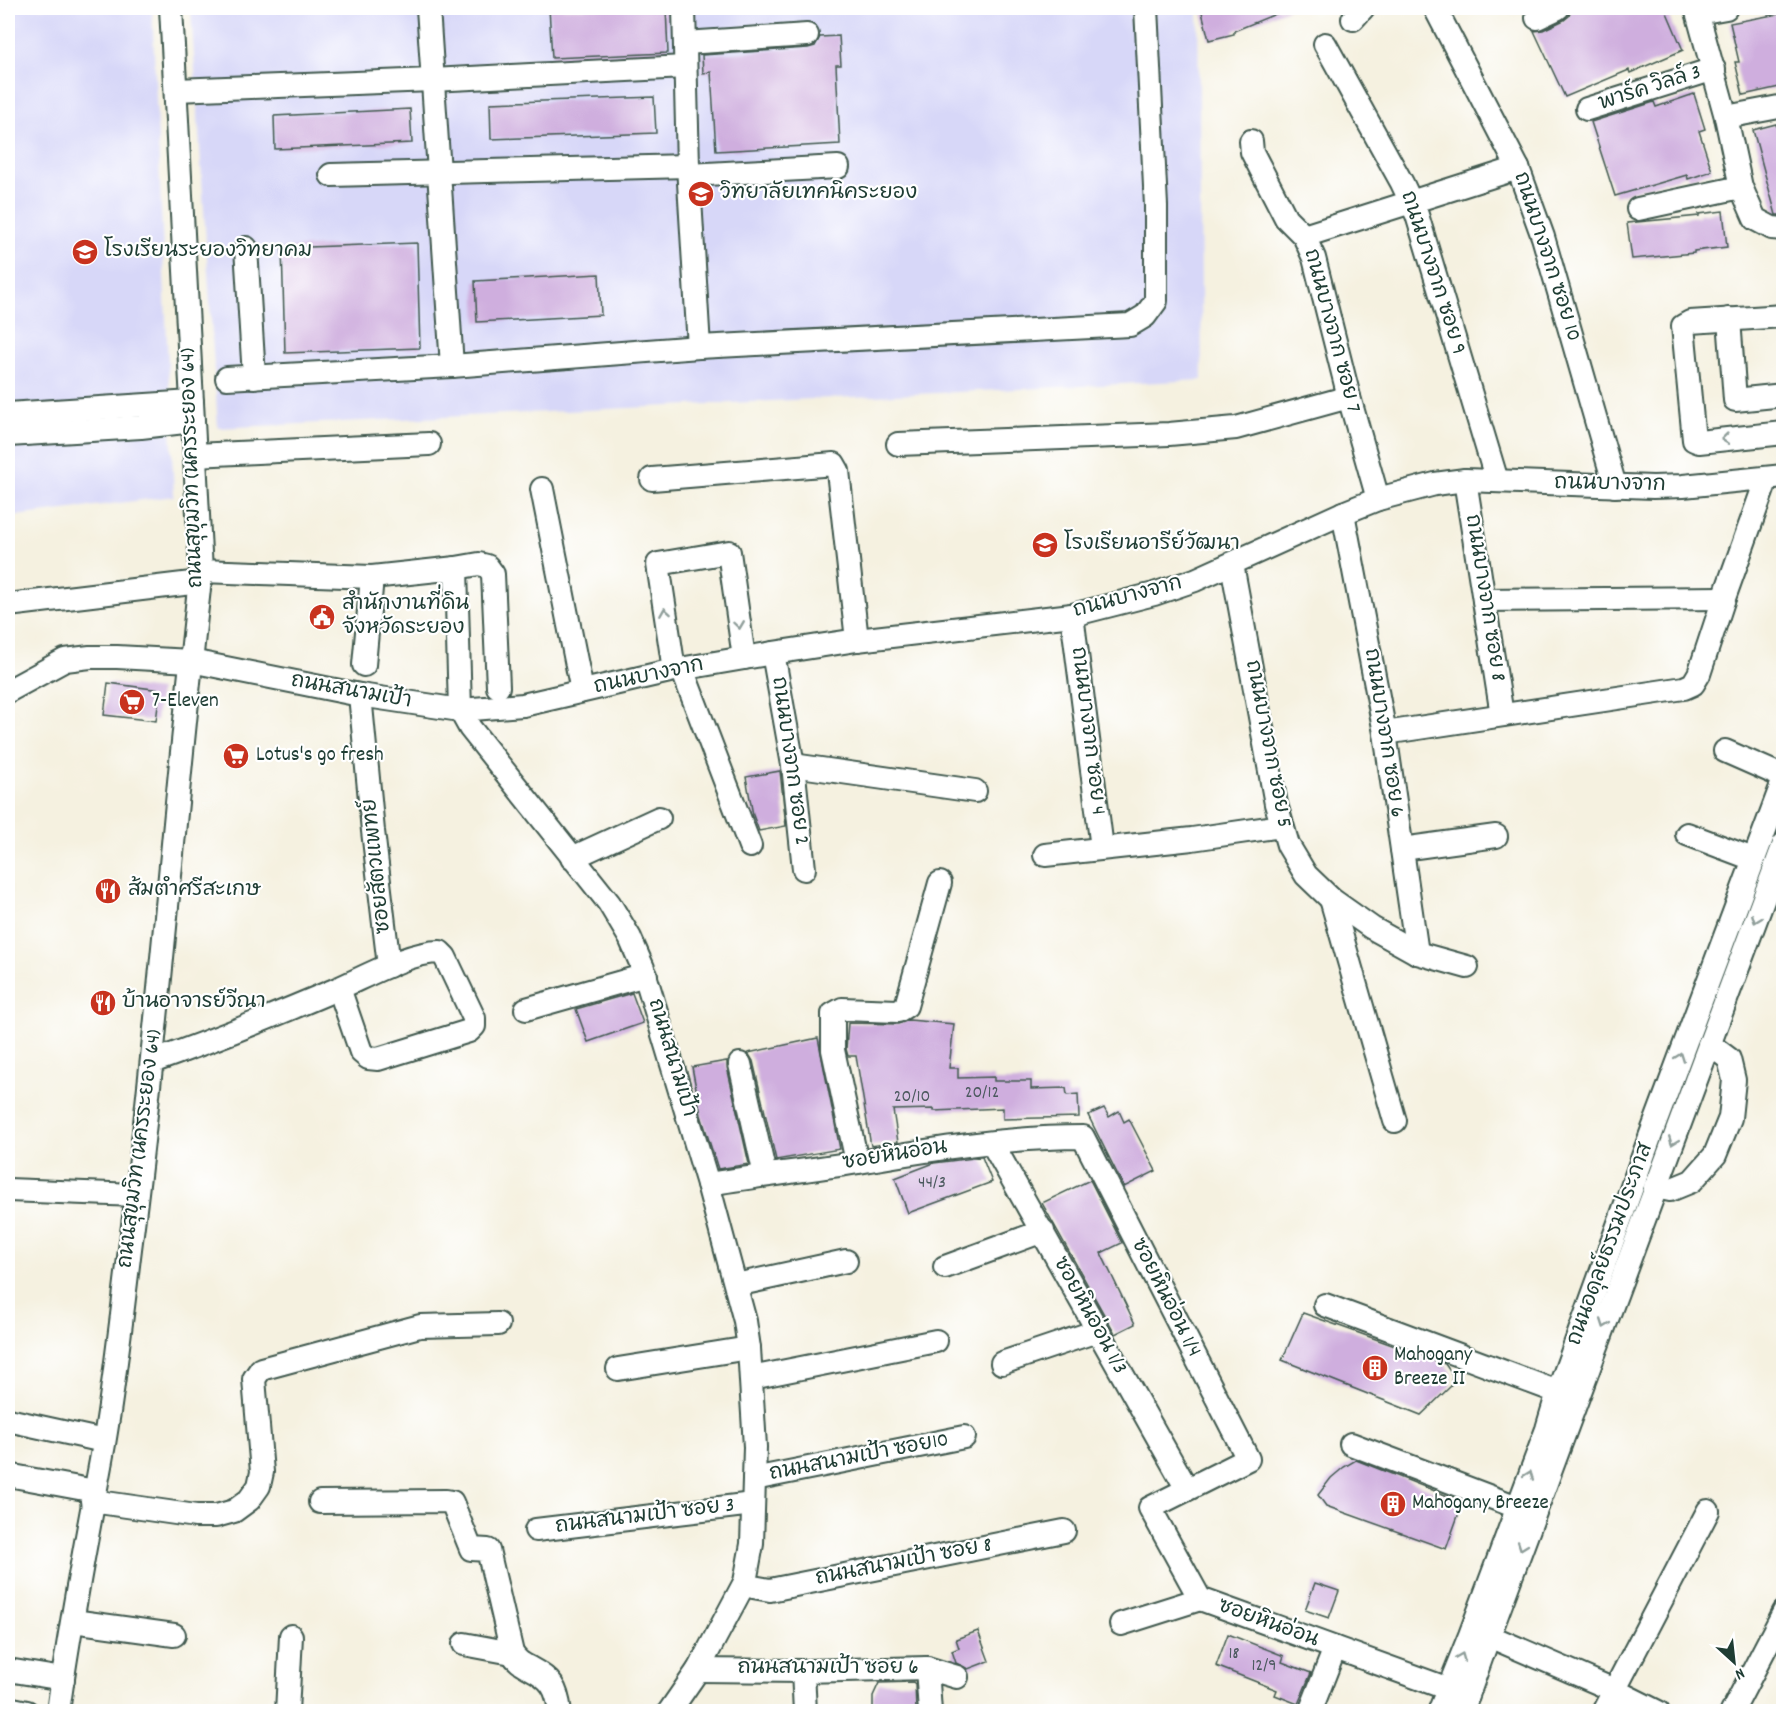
<svg xmlns="http://www.w3.org/2000/svg" width="1791" height="1719" viewBox="0 0 1791 1719" font-family="Dekko,'Playpen Sans Thai',sans-serif">
	<style>
		.built { fill: #d7d7f8 }
		.building { fill: #cfaede }
		.lines { fill: none; stroke-linecap: round; stroke-linejoin: round }
		.minor-casing { stroke: #3f584e; stroke-width: 26 }
		.minor { stroke: #fff; stroke-width: 22 }
		.oneway { stroke: #8f9e9a }
		.labels { text-anchor: middle; dominant-baseline: central; stroke-width: 4.5; stroke-linejoin: round; paint-order: stroke }
		.number-label { font-size: 18px; fill: #4b595e }
		.street-label { font-size: 21px; fill: #1f3d34; stroke: #fff }
		.poi-label { font-size: 21px; fill: #1f3d34; stroke: #fff; text-anchor: start }
	</style>
	<rect width="100%" height="100%" fill="#fff"/>
	<filter id="ink" filterUnits="userSpaceOnUse"><feTurbulence type="fractalNoise" baseFrequency=".0167" numOctaves="2"/><feDisplacementMap in="SourceGraphic" scale="12" xChannelSelector="R" yChannelSelector="G"/><feConvolveMatrix kernelMatrix="1 2 1 2 8 2 1 2 1" color-interpolation-filters="sRGB"/></filter>
	<filter id="wash" filterUnits="userSpaceOnUse"><feTurbulence type="fractalNoise" baseFrequency=".008" numOctaves="4" result="noise"/><feDisplacementMap in="SourceGraphic" scale="24" xChannelSelector="R" yChannelSelector="G"/><feGaussianBlur stdDeviation="1.35" result="paint"/><feColorMatrix in="noise" values="0 0 0 0 0 0 0 0 0 0 0 0 0 0 0 0 0 1.4 0 .05"/><feComposite in="paint" operator="in"/></filter>
	<g filter="url(#wash)">
		<rect width="100%" height="100%" fill="#f5f1e0"/>
		<g class="built">
			<polygon points="8,8 152,8 174,496 8,517"/>
			<polygon points="191,8 1198,8 1202,380 218,428"/>
		</g>
		<g id="blocks">
			<g class="building">
				<polygon points="549,8 666,8 668,53 552,58"/>
				<polygon points="1201,8 1290,8 1234,31 1234,34 1209,40"/>
				<polygon points="1577,8 1665,8 1683,50 1630,73 1629,70 1565,97 1534,31 1543,30 1564,20 1569,16 1571,10"/>
				<polygon points="1784,13 1784,86 1743,95 1735,62 1739,62 1730,23"/>
				<polygon points="839,36 841,65 836,65 840,144 716,151 711,72 703,73 702,55 808,48 815,46 820,37"/>
				<polygon points="1694,94 1705,129 1699,131 1712,171 1688,179 1687,175 1615,196 1591,122 1654,102 1656,107"/>
				<polygon points="654,97 656,133 491,139 490,103"/>
				<polygon points="410,109 412,143 275,149 274,116"/>
				<polygon points="1776,124 1784,150 1784,215 1776,215 1753,130"/>
				<polygon points="1723,211 1727,247 1694,251 1694,253 1632,259 1627,223 1699,216 1699,214"/>
				<polygon points="417,243 420,348 285,353 282,248"/>
				<polygon points="599,274 601,315 477,322 475,281"/>
				<polygon points="108,683 160,690 156,721 104,715"/>
				<polygon points="780,771 786,826 759,831 753,815 746,777"/>
				<polygon points="632,993 643,1023 588,1042 576,1009"/>
				<polygon points="909,1020 954,1024 949,1068 958,1068 958,1078 994,1077 994,1081 1031,1081 1031,1089 1066,1088 1067,1095 1078,1094 1079,1117 1003,1119 1003,1108 934,1111 934,1109 893,1110 898,1142 871,1146 856,1056 848,1056 846,1049 848,1023 898,1024"/>
				<polygon points="818,1038 840,1149 776,1160 753,1061 748,1053"/>
				<polygon points="727,1061 727,1067 749,1164 718,1169 701,1115 692,1067"/>
				<polygon points="1104,1108 1109,1117 1119,1111 1124,1122 1129,1119 1156,1171 1124,1187 1088,1115"/>
				<polygon points="982,1157 992,1182 908,1213 895,1178 934,1163"/>
				<polygon points="1090,1180 1122,1243 1101,1253 1135,1324 1115,1334 1042,1203"/>
				<polygon points="1303,1313 1445,1364 1452,1374 1451,1386 1421,1415 1282,1360"/>
				<polygon points="1356,1460 1463,1502 1446,1549 1326,1506 1318,1495 1331,1478 1344,1467"/>
				<polygon points="1315,1583 1339,1591 1329,1618 1305,1610"/>
				<polygon points="978,1631 989,1661 968,1669 956,1663 952,1651 959,1648 956,1639"/>
				<polygon points="1228,1634 1284,1656 1282,1662 1311,1673 1298,1704 1275,1695 1277,1690 1216,1666"/>
				<polygon points="913,1682 915,1684 916,1712 873,1712 873,1696 879,1683"/>
			</g>
		</g>
	</g>
	<g filter="url(#ink)">
		<use href="#blocks" fill-opacity="0" stroke="#3f584e" stroke-width="1.5"/>
		<g class="lines">
			<defs>
				<g id="minor">
					<polyline points="428,8 452,366"/>
					<polyline points="684,8 688,166 699,347"/>
					<polyline points="1435,8 1518,168 1543,237 1615,486"/>
					<polyline points="1696,8 1726,117 1741,187 1755,219 1772,228 1784,229"/>
					<polyline points="1698,13 1726,8"/>
					<polyline points="1537,18 1558,8"/>
					<polyline points="1353,19 1363,8"/>
					<polyline points="685,43 807,35"/>
					<polyline points="1325,44 1402,183 1417,215 1497,481"/>
					<polyline points="176,90 432,80 685,67"/>
					<polyline points="1587,109 1714,69"/>
					<polyline points="1726,117 1784,106"/>
					<polyline points="1251,141 1252,152 1286,218 1304,236 1314,258 1349,397 1378,499"/>
					<polyline points="331,175 688,166"/>
					<polyline points="689,175 838,167"/>
					<polyline points="1638,209 1741,187"/>
					<polyline points="1304,236 1518,168"/>
					<polyline points="246,248 254,377"/>
					<polyline points="1784,316 1690,322 1683,326 1694,440 1699,442 1784,433"/>
					<polyline points="1729,319 1735,400 1784,395"/>
					<polyline points="227,378 452,366 699,347 1130,325 1145,316 1156,301 1156,206 1146,8"/>
					<polyline points="8,414 192,402"/>
					<polyline points="8,435 141,427 193,421"/>
					<polyline points="898,444 1169,434 1236,428 1349,397"/>
					<polyline points="195,455 429,444"/>
					<polyline points="652,479 834,464 838,471 857,640"/>
					<polyline points="1465,480 1502,715"/>
					<polyline points="542,489 582,691"/>
					<polyline points="1343,513 1385,733 1417,953"/>
					<polyline points="1232,564 1276,804 1288,845 1306,875 1331,899 1372,928 1417,953 1467,967"/>
					<polyline points="456,568 479,564 487,566 493,574 498,687"/>
					<polyline points="201,571 372,577 456,568 460,710 470,728 609,903 630,938 643,968 708,1184 745,1321 749,1348 755,1447 752,1544 745,1582 698,1670 669,1712"/>
					<polyline points="1484,600 1724,598"/>
					<polyline points="8,605 200,582"/>
					<polyline points="1072,615 1102,848"/>
					<polyline points="773,653 793,765 804,869"/>
					<polyline points="364,665 372,577"/>
					<polyline points="682,669 750,846"/>
					<polyline points="674,670 658,564 729,552 744,658"/>
					<polyline points="8,691 65,660 90,657 117,657 191,661 360,695 460,710 523,705 674,670 773,653 857,640 1072,615 1154,594 1195,580 1343,513 1378,499 1435,484 1465,480 1653,487 1683,486 1784,476"/>
					<polyline points="360,695 373,831 389,966"/>
					<polyline points="1385,733 1684,688 1693,684 1699,674 1724,598 1767,478"/>
					<polyline points="1725,751 1784,777"/>
					<polyline points="793,765 975,791"/>
					<polyline points="1687,834 1753,859"/>
					<polyline points="1402,849 1496,836"/>
					<polyline points="1045,855 1192,839 1282,826"/>
					<polyline points="572,858 659,818"/>
					<polyline points="1331,899 1395,1121"/>
					<polyline points="526,1009 646,975"/>
					<path d="M152,1062C214,1040 276,1015 337,989C365,977 409,952 440,952L445,957L474,1018V1026L469,1031L378,1059L368,1058L361,1052L339,988"/>
					<polyline points="740,1064 765,1175"/>
					<polyline points="992,1143 1187,1489"/>
					<polyline points="857,1162 833,1050 833,1014 842,1009 898,1011 906,1006 940,883"/>
					<path d="M708,1184C758,1176 809,1170 859,1162C933,1149 1008,1137 1083,1137L1248,1459L1150,1508L1200,1599L1468,1696"/>
					<polyline points="1655,1187 1670,1190 1692,1181 1715,1155 1730,1118 1734,1080 1729,1059 1709,1044"/>
					<polyline points="8,1190 136,1195"/>
					<polyline points="945,1267 1043,1231"/>
					<polyline points="736,1285 846,1261"/>
					<polyline points="1325,1305 1558,1392"/>
					<polyline points="1002,1363 1097,1331"/>
					<polyline points="618,1369 749,1348"/>
					<polyline points="751,1378 936,1341"/>
					<polyline points="8,1420 104,1441"/>
					<polyline points="1351,1444 1517,1507"/>
					<polyline points="8,1475 95,1491"/>
					<polyline points="754,1479 964,1437"/>
					<polyline points="92,1501 196,1516 216,1516 234,1511 249,1500 259,1486 262,1472 254,1379 261,1369 420,1326 498,1324"/>
					<path d="M320,1502L446,1501L452,1502L471,1549L488,1550L512,1653C517,1661 521,1663 530,1668C551,1679 557,1687 560,1712"/>
					<polyline points="536,1530 753,1504"/>
					<polyline points="745,1582 753,1587 770,1590 1064,1531"/>
					<polyline points="73,1621 174,1635"/>
					<polyline points="1121,1624 1200,1599"/>
					<polyline points="1489,1636 1614,1690 1658,1712"/>
					<polyline points="464,1644 512,1653"/>
					<polyline points="927,1668 930,1712"/>
					<polyline points="8,1670 63,1679"/>
					<polyline points="698,1670 803,1671 927,1668 957,1677"/>
					<polyline points="803,1671 805,1712"/>
					<polyline points="8,1708 27,1712"/>
					<path d="M58,1712C70,1622 88,1533 104,1444C115,1379 122,1314 130,1249C159,1024 175,797 201,571L171,8"/>
					<polyline points="287,1712 291,1636"/>
					<polyline points="1310,1712 1335,1648"/>
					<polyline points="1439,1712 1470,1635 1547,1429 1558,1392 1650,1137 1784,779"/>
					<polyline points="1462,1712 1489,1636 1784,844"/>
					<polyline points="1603,1712 1708,1511"/>
					<polyline points="1732,1712 1784,1612"/>
				</g>
			</defs>
			<use href="#minor" class="minor-casing"/>
			<use href="#minor" class="minor"/>
		</g>
		<defs><path id="oneway-chevron" d="M-2-3.5L2.5 0L-2 3.5" fill="none" stroke-width="1.6" stroke-linecap="round" stroke-linejoin="round" transform="scale(1.5)"/></defs>
		<g class="oneway">
			<use href="#oneway-chevron" transform="translate(1725 439) rotate(174)"/>
			<use href="#oneway-chevron" transform="translate(665 612) rotate(-99)"/>
			<use href="#oneway-chevron" transform="translate(739 625) rotate(82)"/>
			<use href="#oneway-chevron" transform="translate(1756 919) rotate(111)"/>
			<use href="#oneway-chevron" transform="translate(1680 1057) rotate(-70)"/>
			<use href="#oneway-chevron" transform="translate(1673 1141) rotate(111)"/>
			<use href="#oneway-chevron" transform="translate(1605 1324) rotate(110)"/>
			<use href="#oneway-chevron" transform="translate(1529 1475) rotate(-70)"/>
			<use href="#oneway-chevron" transform="translate(1522 1546) rotate(110)"/>
			<use href="#oneway-chevron" transform="translate(1461 1657) rotate(-68)"/>
		</g>
	</g>
	<defs>
		<symbol id="university-disc" viewBox="-11 -11 22 22"><circle r="9.5" fill="#c8321e" stroke="#fff"/><path d="M0-5L7-2L0 1L-7-2ZM-4 1L0 2.5L4 1V4Q0 6-4 4Z" fill="#fff"/></symbol>
		<symbol id="school-disc" viewBox="-11 -11 22 22"><circle r="9.5" fill="#c8321e" stroke="#fff"/><path d="M0-5L7-2L0 1L-7-2ZM-4 1L0 2.5L4 1V4Q0 6-4 4Z" fill="#fff"/></symbol>
		<symbol id="civic-disc" viewBox="-11 -11 22 22"><circle r="9.5" fill="#c8321e" stroke="#fff"/><path d="M-.6-6.5H3V-4.5H.6V-3L4-1V1h2V6H-6V1h2V-1L-.6-3ZM-1.2 2.5V6h2.4V2.5Z" fill="#fff"/></symbol>
		<symbol id="supermarket-disc" viewBox="-11 -11 22 22"><circle r="9.5" fill="#c8321e" stroke="#fff"/><path d="M-6-5.5h2.5l.6 2H6L4.5 2H-2.5L-4.4-4H-6ZM-1.5 3.2a1.3 1.3 0 1 0 .1 0ZM3 3.2a1.3 1.3 0 1 0 .1 0Z" fill="#fff"/></symbol>
		<symbol id="restaurant-disc" viewBox="-11 -11 22 22"><circle r="9.5" fill="#c8321e" stroke="#fff"/><path d="M-5-6h1v4h1v-4h1v4h1v-4h1v5L-1.5 .5V6h-2V.5L-5-1ZM5-6V6H3V1.5H1.5Q1.5-4 5-6Z" fill="#fff"/></symbol>
		<symbol id="building-disc" viewBox="-11 -11 22 22"><circle r="9.5" fill="#c8321e" stroke="#fff"/><path d="M-4-6H4V6H1V3H-1V6H-4ZM-2.5-4.3h1.7v1.8h-1.7ZM.8-4.3h1.7v1.8H.8ZM-2.5-1h1.7V.8h-1.7ZM.8-1h1.7V.8H.8Z" fill="#fff"/></symbol>
	</defs>
	<g fill-rule="evenodd">
		<use href="#university-disc" x="686" y="179" width="30" height="30"/>
		<use href="#school-disc" x="70" y="237" width="30" height="30"/>
		<use href="#school-disc" x="1030" y="530" width="30" height="30"/>
		<use href="#civic-disc" x="307" y="602" width="30" height="30"/>
		<use href="#supermarket-disc" x="117" y="687" width="30" height="30"/>
		<use href="#supermarket-disc" x="221" y="741" width="30" height="30"/>
		<use href="#restaurant-disc" x="93" y="876" width="30" height="30"/>
		<use href="#restaurant-disc" x="88" y="988" width="30" height="30"/>
		<use href="#building-disc" x="1360" y="1353" width="30" height="30"/>
		<use href="#building-disc" x="1378" y="1489" width="30" height="30"/>
	</g>
	<g class="labels">
		<g class="number-label">
			<text x="982" y="1093">20/12</text>
			<text x="912" y="1097">20/10</text>
			<text x="932" y="1183">44/3</text>
			<text x="1234" y="1654">18</text>
			<text x="1264" y="1666">12/9</text>
		</g>
		<g class="street-label">
			<text transform="translate(1650 89) rotate(-18)">พาร์ค วิลล์ 3</text>
			<text transform="translate(1546 257) rotate(72)">ถนนบางจาก ซอย 10</text>
			<text transform="translate(1432 273) rotate(72)">ถนนบางจาก ซอย 9</text>
			<text transform="translate(1331 331) rotate(75)">ถนนบางจาก ซอย 7</text>
			<text transform="translate(193 468) rotate(-92)">ถนนสุขุมวิท (นครระยอง 64)</text>
			<text transform="translate(1610 485) rotate(1)">ถนนบางจาก</text>
			<text transform="translate(1128 598) rotate(-15)">ถนนบางจาก</text>
			<text transform="translate(1484 598) rotate(81)">ถนนบางจาก ซอย 8</text>
			<text transform="translate(649 677) rotate(-12)">ถนนบางจาก</text>
			<text transform="translate(351 692) rotate(10)">ถนนสนามเป้า</text>
			<text transform="translate(1087 731) rotate(83)">ถนนบางจาก ซอย 4</text>
			<text transform="translate(1383 733) rotate(81)">ถนนบางจาก ซอย 6</text>
			<text transform="translate(1267 744) rotate(79)">ถนนบางจาก ซอย 5</text>
			<text transform="translate(789 761) rotate(82)">ถนนบางจาก ซอย 2</text>
			<text transform="translate(378 866) rotate(-96)">ซอยสัตวแพทย์</text>
			<text transform="translate(671 1058) rotate(73)">ถนนสนามเป้า</text>
			<text transform="translate(141 1149) rotate(-83)">ถนนสุขุมวิท (นครระยอง 64)</text>
			<text transform="translate(895 1156) rotate(-9)">ซอยหินอ่อน</text>
			<text transform="translate(1611 1245) rotate(-70)">ถนนอดุลย์ธรรมประภาส</text>
			<text transform="translate(1165 1298) rotate(63)">ซอยหินอ่อน 1/4</text>
			<text transform="translate(1089 1316) rotate(61)">ซอยหินอ่อน 1/3</text>
			<text transform="translate(859 1458) rotate(-11)">ถนนสนามเป้า ซอย10</text>
			<text transform="translate(645 1517) rotate(-7)">ถนนสนามเป้า ซอย 3</text>
			<text transform="translate(904 1563) rotate(-11)">ถนนสนามเป้า ซอย 8</text>
			<text transform="translate(1268 1624) rotate(20)">ซอยหินอ่อน</text>
			<text x="828" y="1669">ถนนสนามเป้า ซอย 6</text>
		</g>
		<g class="poi-label">
			<text x="720" y="194">วิทยาลัยเทคนิคระยอง</text>
			<text x="104" y="252">โรงเรียนระยองวิทยาคม</text>
			<text x="1064" y="545">โรงเรียนอารีย์วัฒนา</text>
			<text x="342" y="605">สำนักงานที่ดิน<tspan x="342" dy="24">จังหวัดระยอง</tspan></text>
			<text x="152" y="702">7-Eleven</text>
			<text x="256" y="756">Lotus's go fresh</text>
			<text x="128" y="891">ส้มตำศรีสะเกษ</text>
			<text x="122" y="1003">บ้านอาจารย์วีณา</text>
			<text x="1394" y="1356">Mahogany<tspan x="1394" dy="24">Breeze II</tspan></text>
			<text x="1412" y="1504">Mahogany Breeze</text>
		</g>
	</g>
	<rect width="1791" height="1719" fill="none" stroke="#fff" stroke-width="30"/>
	<g transform="translate(1734 1662) rotate(153)" stroke="#ffffff" stroke-width="4.5" paint-order="stroke">
	<path d="M0-4.5L10 22L0 15L-10 22Z" fill="#1f3d34"/>
	<text y="-9" font-size="16" font-weight="bold" text-anchor="middle" fill="#1f3d34">N</text>
	</g>
</svg>
